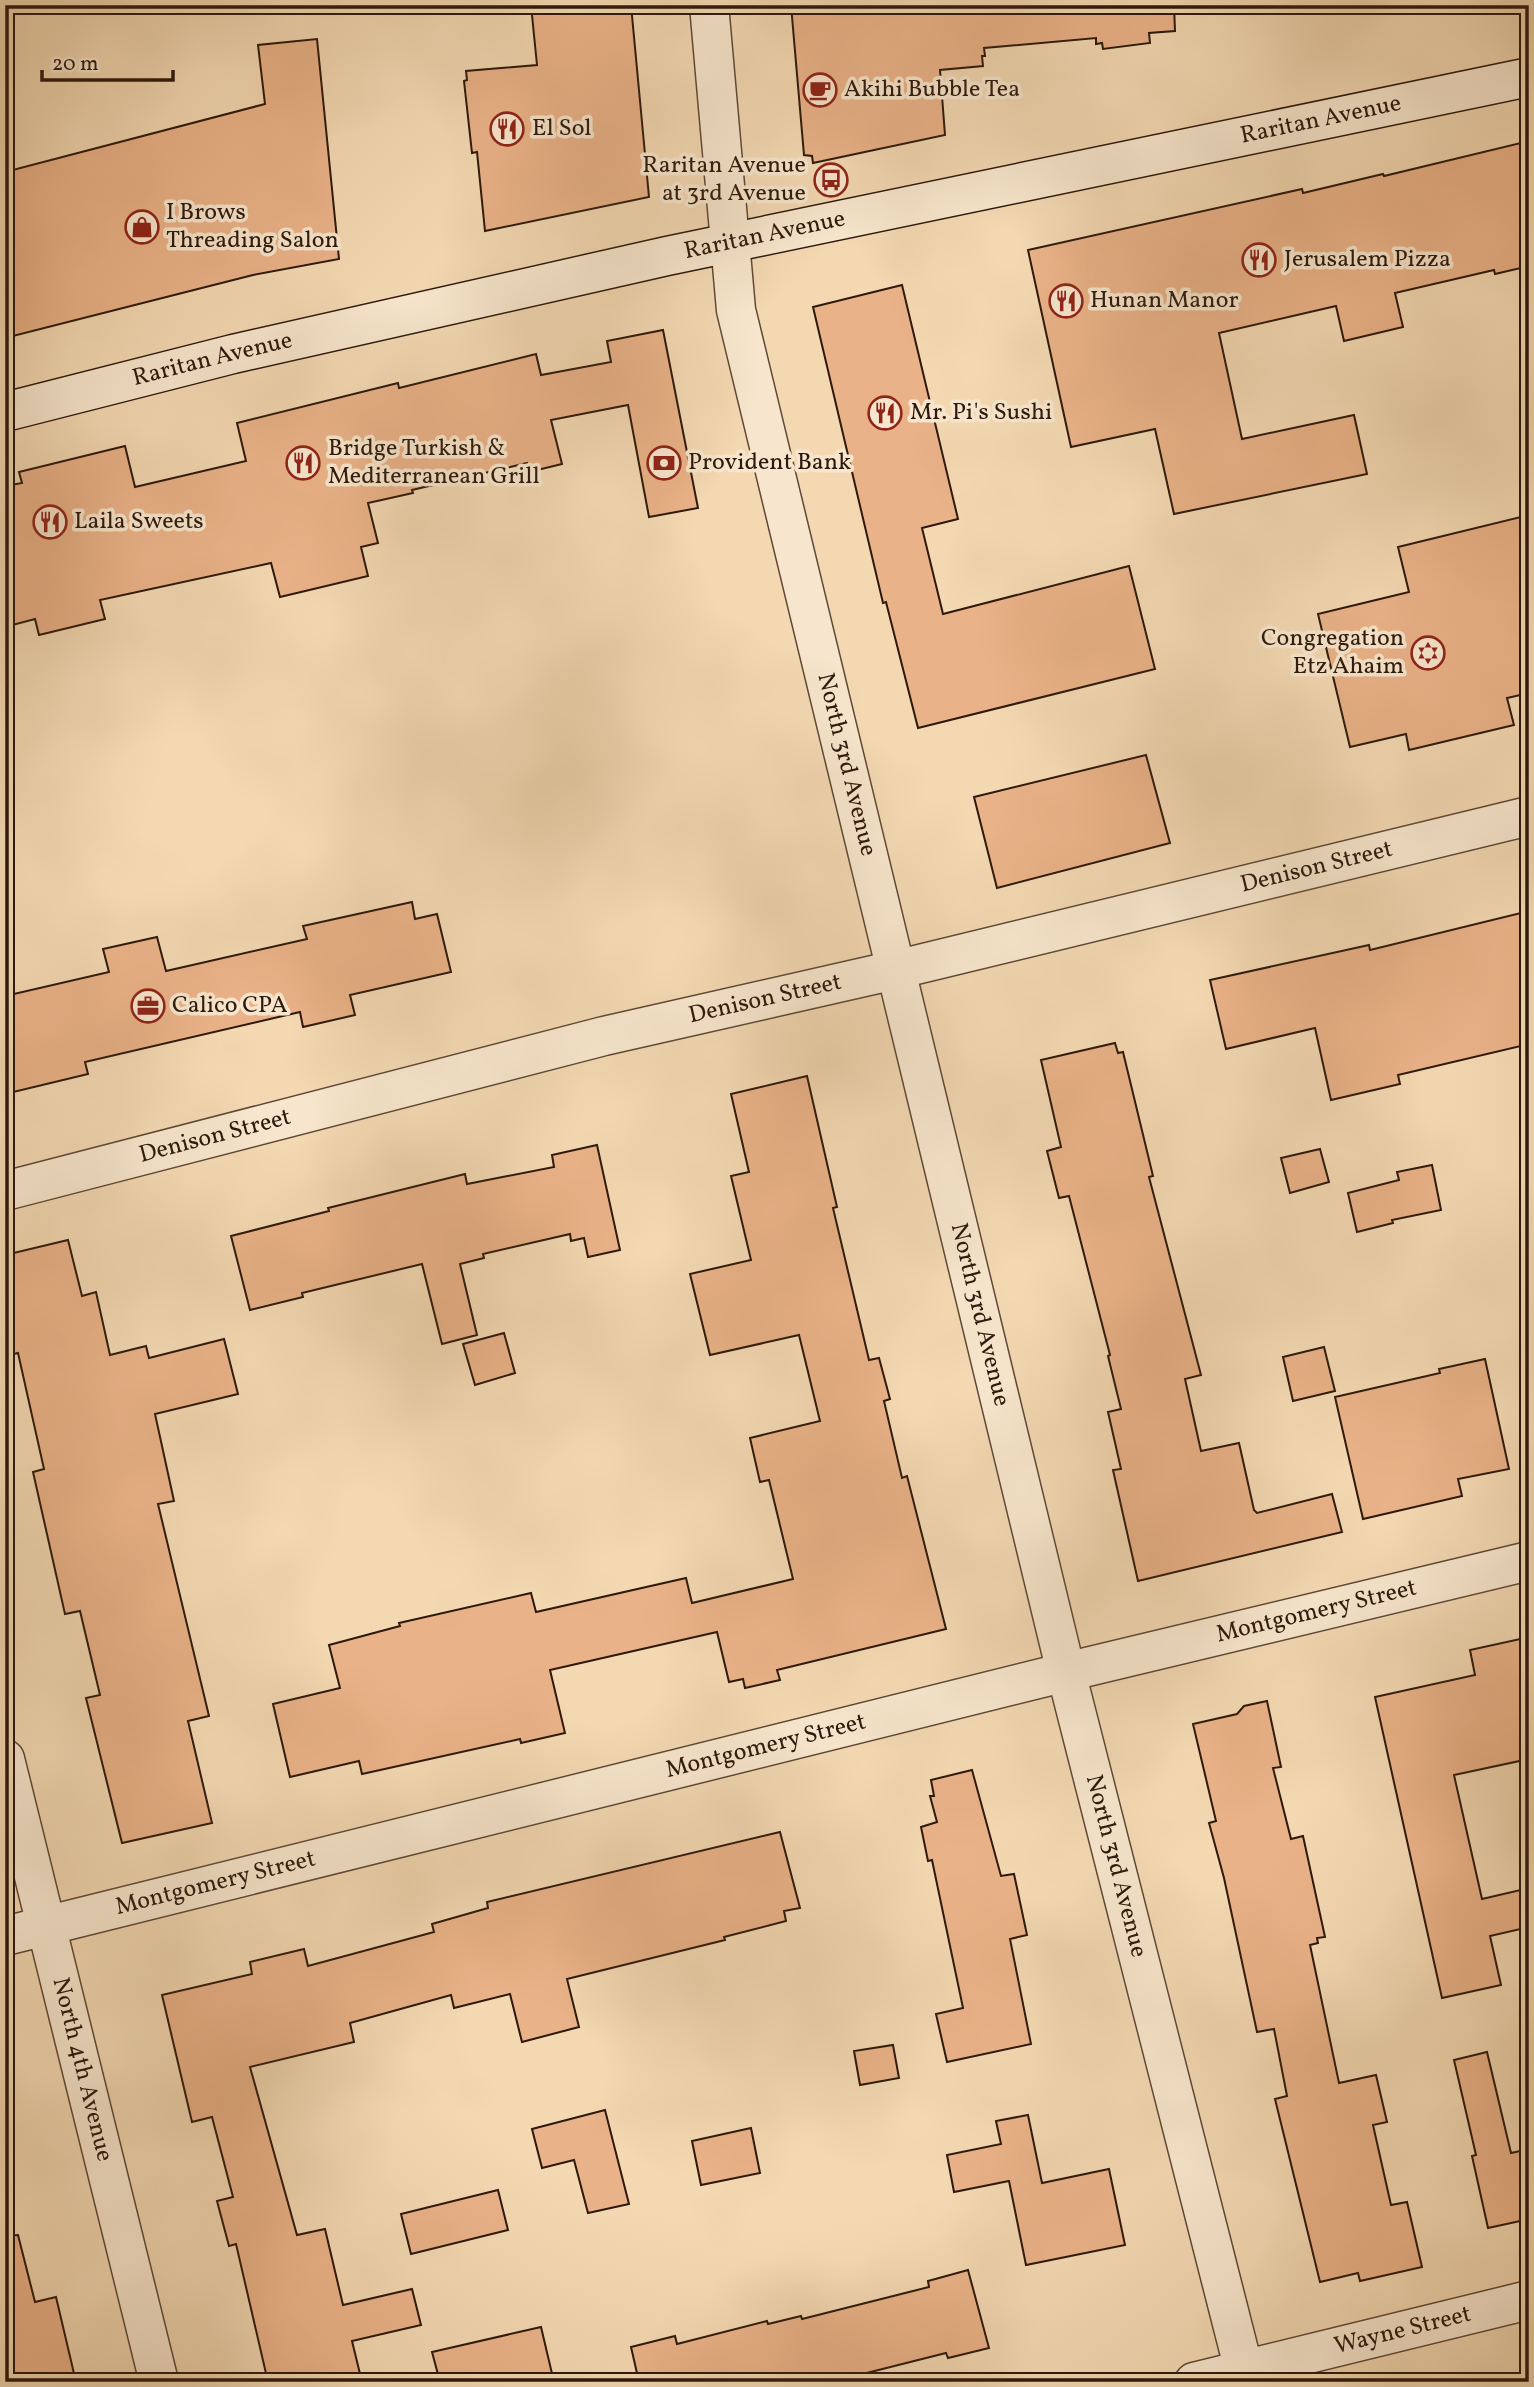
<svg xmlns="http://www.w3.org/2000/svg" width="1534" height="2387" viewBox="0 0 1534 2387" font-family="Vollkorn,serif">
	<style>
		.building { fill: #eab288; stroke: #2d190c; stroke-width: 2 }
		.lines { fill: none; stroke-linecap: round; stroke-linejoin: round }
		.street-casing { stroke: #5e4936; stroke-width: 41 }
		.secondary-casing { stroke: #2d190c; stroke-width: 41 }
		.street { stroke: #f7e6cd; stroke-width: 38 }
		.secondary { stroke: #f7e6cd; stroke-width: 38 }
		.labels { text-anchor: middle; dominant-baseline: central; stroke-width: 7; stroke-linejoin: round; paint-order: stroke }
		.poi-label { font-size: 24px; fill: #2d190c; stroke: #f7e6cd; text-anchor: start }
		.street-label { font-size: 24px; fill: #2d190c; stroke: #f7e6cd }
	</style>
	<rect width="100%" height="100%" fill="#f3d8b2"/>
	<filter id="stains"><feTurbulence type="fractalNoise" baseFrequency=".00286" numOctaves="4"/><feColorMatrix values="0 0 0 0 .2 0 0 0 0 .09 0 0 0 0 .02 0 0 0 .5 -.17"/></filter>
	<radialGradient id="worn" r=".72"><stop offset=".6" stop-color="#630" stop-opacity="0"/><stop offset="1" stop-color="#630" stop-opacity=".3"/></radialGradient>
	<g class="building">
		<polygon points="531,5 631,5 649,197 485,231 477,152 472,153 464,81 467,80 466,71 537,65"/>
		<polygon points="791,5 1174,5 1175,31 1149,33 1150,43 1103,49 1102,43 1096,44 1096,38 984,48 985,56 982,56 983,66 940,70 945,135 813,163 812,156 804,155"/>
		<polygon points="317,39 339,259 253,275 5,338 5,172 265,104 258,45"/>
		<polygon points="1529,141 1529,266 1495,274 1494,270 1395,293 1403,327 1344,341 1336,306 1219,333 1242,439 1354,415 1367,474 1174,514 1155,429 1071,447 1028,250 1302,189 1303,193 1383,174 1384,176"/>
		<polygon points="902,285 958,519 922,528 943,614 1129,566 1155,669 918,728 886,602 883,603 813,307"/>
		<polygon points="663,330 698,508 649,517 628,405 551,420 562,464 529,472 527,463 412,490 413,493 368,503 378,543 361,547 368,576 280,597 271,563 100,600 105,619 39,635 35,619 5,627 5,486 22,483 19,472 125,446 135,487 246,461 237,423 398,383 399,388 536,354 541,375 611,362 607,341"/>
		<polygon points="1529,515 1529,693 1507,698 1514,725 1409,750 1406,734 1350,747 1318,614 1409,592 1398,547"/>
		<polygon points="1146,755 1170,843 997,888 974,797"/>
		<polygon points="412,902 415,919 437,914 451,972 350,995 355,1015 303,1027 300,1012 85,1062 88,1074 5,1094 5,996 109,972 103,949 157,937 166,971 307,939 303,926"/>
		<polygon points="1529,911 1529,1044 1398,1075 1400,1084 1331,1100 1315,1028 1226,1049 1210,980 1369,945 1370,950"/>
		<polygon points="1115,1043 1118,1053 1123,1052 1153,1176 1149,1177 1201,1375 1185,1379 1201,1451 1239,1443 1254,1510 1257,1513 1332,1494 1342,1532 1138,1581 1113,1470 1121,1469 1108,1412 1121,1409 1108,1356 1110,1355 1069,1196 1059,1198 1047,1151 1061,1147 1041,1060"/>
		<polygon points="807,1076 837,1207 833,1208 869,1360 879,1358 890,1399 884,1401 902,1478 907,1476 946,1629 777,1670 780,1680 745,1688 743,1679 729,1682 717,1632 550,1670 565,1733 521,1743 520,1739 362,1774 359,1761 290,1777 273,1704 340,1688 329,1645 400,1626 399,1623 531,1593 536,1612 686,1578 692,1603 793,1579 769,1480 760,1482 750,1438 820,1421 799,1335 710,1355 690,1274 751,1260 731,1176 749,1172 731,1094"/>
		<polygon points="597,1145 620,1250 588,1257 584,1238 571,1241 570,1234 483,1254 484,1258 460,1264 477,1335 442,1344 422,1264 302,1293 303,1297 250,1310 231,1236 329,1211 328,1208 465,1174 467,1184 554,1167 552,1155"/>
		<polygon points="1320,1149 1329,1182 1290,1193 1281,1158"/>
		<polygon points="1432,1165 1441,1210 1392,1220 1393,1223 1357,1232 1348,1193 1399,1180 1397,1172"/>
		<polygon points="68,1240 82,1296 96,1292 110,1355 146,1346 149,1358 224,1339 238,1394 155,1414 174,1501 158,1504 209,1716 188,1721 212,1823 122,1843 86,1698 100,1695 80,1611 65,1614 33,1472 44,1469 18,1353 5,1356 5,1255"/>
		<polygon points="504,1333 515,1373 475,1385 463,1344"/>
		<polygon points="1324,1347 1335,1391 1293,1401 1283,1357"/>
		<polygon points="1485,1359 1509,1469 1458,1479 1462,1496 1363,1519 1335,1397 1440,1373 1439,1369"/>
		<polygon points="1529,1637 1529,1759 1454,1775 1482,1899 1529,1888 1529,1927 1490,1936 1501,1985 1442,1998 1375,1697 1475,1675 1470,1650"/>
		<polygon points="1267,1701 1281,1767 1273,1768 1291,1839 1303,1836 1325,1937 1317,1938 1318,1943 1310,1945 1339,2083 1376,2075 1387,2122 1373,2125 1391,2205 1407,2202 1422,2267 1360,2281 1358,2273 1320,2282 1275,2099 1287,2096 1274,2029 1257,2032 1224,1878 1209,1823 1216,1821 1193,1724 1237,1714 1244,1706"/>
		<polygon points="972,1770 1001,1876 1014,1874 1027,1935 1010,1939 1031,2044 947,2062 936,2014 963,2008 932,1860 928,1861 921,1827 937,1822 930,1796 934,1796 931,1780"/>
		<polygon points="780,1832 800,1908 784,1911 786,1921 724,1937 725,1940 567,1979 579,2027 522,2042 510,1994 454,2008 451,1995 350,2023 354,2042 250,2067 297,2235 325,2229 343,2305 412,2289 421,2325 352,2341 362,2382 268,2382 236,2244 229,2246 217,2201 233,2197 212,2117 192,2122 162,1995 252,1974 250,1962 304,1949 308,1966 434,1932 432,1924 488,1908 487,1902"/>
		<polygon points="893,2045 899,2078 860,2085 854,2051"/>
		<polygon points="1487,2052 1511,2153 1529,2149 1529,2219 1488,2228 1472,2156 1476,2155 1454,2060"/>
		<polygon points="605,2110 629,2204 588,2213 574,2160 542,2168 532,2129"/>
		<polygon points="1028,2115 1042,2183 1109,2169 1125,2245 1026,2265 1009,2181 954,2192 947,2155 1001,2144 996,2121"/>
		<polygon points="751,2128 760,2173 701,2185 692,2141"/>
		<polygon points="498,2190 508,2230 411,2254 401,2214"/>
		<polygon points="18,2235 35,2302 56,2297 76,2382 5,2382 5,2236"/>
		<polygon points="968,2270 989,2348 948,2358 946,2353 831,2382 639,2382 631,2347 675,2336 677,2344 767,2321 768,2324 801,2316 802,2319 929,2287 928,2281"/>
		<polygon points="541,2327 554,2382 440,2382 432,2352"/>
	</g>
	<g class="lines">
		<defs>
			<g id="street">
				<path id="s1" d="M709,5L736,310L1066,1672L1247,2382"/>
				<path id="s2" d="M5,1191L604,1036L895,970L1529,816"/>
				<path id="s3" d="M5,1759L159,2382"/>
				<path id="s4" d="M5,1936L1066,1672L1529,1561"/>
				<path id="s5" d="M1194,2382L1529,2300"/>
			</g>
			<g id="secondary">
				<path id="s6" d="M5,412L233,354L667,256L1529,77"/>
			</g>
		</defs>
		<use href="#street" class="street-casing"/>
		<use href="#secondary" class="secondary-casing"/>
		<use href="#street" class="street"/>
		<use href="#secondary" class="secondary"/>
	</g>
	<defs>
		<symbol id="cafe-ring" viewBox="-11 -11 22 22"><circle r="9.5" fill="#f7e6cd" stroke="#8f2418" stroke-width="1.5"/><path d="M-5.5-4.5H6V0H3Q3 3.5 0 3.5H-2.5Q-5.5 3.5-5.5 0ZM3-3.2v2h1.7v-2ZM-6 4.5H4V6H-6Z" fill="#8f2418"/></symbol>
		<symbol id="restaurant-ring" viewBox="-11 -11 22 22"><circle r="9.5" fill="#f7e6cd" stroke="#8f2418" stroke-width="1.5"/><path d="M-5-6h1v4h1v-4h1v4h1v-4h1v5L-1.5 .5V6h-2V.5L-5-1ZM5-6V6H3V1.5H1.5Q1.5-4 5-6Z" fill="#8f2418"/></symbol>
		<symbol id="bus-ring" viewBox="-11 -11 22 22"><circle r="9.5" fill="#f7e6cd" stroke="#8f2418" stroke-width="1.5"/><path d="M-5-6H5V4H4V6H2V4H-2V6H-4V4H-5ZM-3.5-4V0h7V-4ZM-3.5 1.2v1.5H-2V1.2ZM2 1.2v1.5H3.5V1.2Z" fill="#8f2418"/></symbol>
		<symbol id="shop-ring" viewBox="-11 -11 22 22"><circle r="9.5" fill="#f7e6cd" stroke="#8f2418" stroke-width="1.5"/><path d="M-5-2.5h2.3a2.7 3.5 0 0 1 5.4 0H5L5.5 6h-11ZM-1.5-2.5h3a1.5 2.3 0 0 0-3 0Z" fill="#8f2418"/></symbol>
		<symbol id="bank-ring" viewBox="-11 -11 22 22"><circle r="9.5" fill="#f7e6cd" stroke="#8f2418" stroke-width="1.5"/><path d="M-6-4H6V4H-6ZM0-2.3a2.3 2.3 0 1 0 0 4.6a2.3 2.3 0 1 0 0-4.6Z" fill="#8f2418"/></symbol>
		<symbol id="synagogue-ring" viewBox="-11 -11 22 22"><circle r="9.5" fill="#f7e6cd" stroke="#8f2418" stroke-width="1.5"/><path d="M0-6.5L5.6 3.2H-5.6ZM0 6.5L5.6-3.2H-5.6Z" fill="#8f2418"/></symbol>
		<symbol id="office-ring" viewBox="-11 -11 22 22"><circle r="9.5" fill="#f7e6cd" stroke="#8f2418" stroke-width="1.5"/><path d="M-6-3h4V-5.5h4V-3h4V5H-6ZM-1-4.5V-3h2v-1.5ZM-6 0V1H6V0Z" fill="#8f2418"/></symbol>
	</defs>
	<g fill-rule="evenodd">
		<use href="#cafe-ring" x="801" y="71" width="38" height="38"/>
		<use href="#restaurant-ring" x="488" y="110" width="38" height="38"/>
		<use href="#bus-ring" x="812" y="161" width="38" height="38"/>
		<use href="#shop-ring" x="123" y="208" width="38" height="38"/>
		<use href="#restaurant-ring" x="1240" y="241" width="38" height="38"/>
		<use href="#restaurant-ring" x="1047" y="282" width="38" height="38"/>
		<use href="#restaurant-ring" x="866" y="394" width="38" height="38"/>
		<use href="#restaurant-ring" x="284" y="444" width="38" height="38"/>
		<use href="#bank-ring" x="645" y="444" width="38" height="38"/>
		<use href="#restaurant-ring" x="31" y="503" width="38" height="38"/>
		<use href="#synagogue-ring" x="1409" y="634" width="38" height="38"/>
		<use href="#office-ring" x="129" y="987" width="38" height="38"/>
	</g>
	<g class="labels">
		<g class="poi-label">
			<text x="844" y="90">Akihi Bubble Tea</text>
			<text x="532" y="129">El Sol</text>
			<text x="806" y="166" text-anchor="end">Raritan Avenue<tspan x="806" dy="28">at 3rd Avenue</tspan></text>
			<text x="166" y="213">I Brows<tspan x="166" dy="28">Threading Salon</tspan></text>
			<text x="1284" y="260">Jerusalem Pizza</text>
			<text x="1090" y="301">Hunan Manor</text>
			<text x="910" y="413">Mr. Pi's Sushi</text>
			<text x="328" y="449">Bridge Turkish &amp;<tspan x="328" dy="28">Mediterranean Grill</tspan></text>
			<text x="688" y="463">Provident Bank</text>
			<text x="74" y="522">Laila Sweets</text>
			<text x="1404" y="639" text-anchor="end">Congregation<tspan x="1404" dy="28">Etz Ahaim</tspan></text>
			<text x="172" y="1006">Calico CPA</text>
		</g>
		<g class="street-label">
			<text stroke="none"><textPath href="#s6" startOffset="1348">Raritan Avenue</textPath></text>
			<text stroke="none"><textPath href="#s6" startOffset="780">Raritan Avenue</textPath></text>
			<text stroke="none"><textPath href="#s6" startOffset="214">Raritan Avenue</textPath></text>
			<text stroke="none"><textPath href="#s1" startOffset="774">North 3rd Avenue</textPath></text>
			<text stroke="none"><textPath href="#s2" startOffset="1351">Denison Street</textPath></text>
			<text stroke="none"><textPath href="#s2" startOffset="784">Denison Street</textPath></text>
			<text stroke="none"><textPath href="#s2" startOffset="217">Denison Street</textPath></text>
			<text stroke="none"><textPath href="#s1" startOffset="1340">North 3rd Avenue</textPath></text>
			<text stroke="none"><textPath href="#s4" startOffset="1351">Montgomery Street</textPath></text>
			<text stroke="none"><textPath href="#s4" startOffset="784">Montgomery Street</textPath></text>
			<text stroke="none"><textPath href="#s1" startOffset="1908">North 3rd Avenue</textPath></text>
			<text stroke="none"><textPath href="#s4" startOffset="217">Montgomery Street</textPath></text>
			<text stroke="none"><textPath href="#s3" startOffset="320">North 4th Avenue</textPath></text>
			<text stroke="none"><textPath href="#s5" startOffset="215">Wayne Street</textPath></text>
		</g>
	</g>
	<rect width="1534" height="2387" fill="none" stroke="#f3d8b2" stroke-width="28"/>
	<rect x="7" y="7" width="1520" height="2373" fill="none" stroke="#2d190c" stroke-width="3.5"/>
	<rect x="14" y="14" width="1506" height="2359" fill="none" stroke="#2d190c" stroke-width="2"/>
	<path d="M42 70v10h131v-10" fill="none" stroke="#2d190c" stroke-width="3.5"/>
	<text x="52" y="70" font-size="21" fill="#2d190c" stroke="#f7e6cd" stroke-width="5" paint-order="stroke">20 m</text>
	<rect width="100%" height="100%" filter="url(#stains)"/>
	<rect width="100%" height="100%" fill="url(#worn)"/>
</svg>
